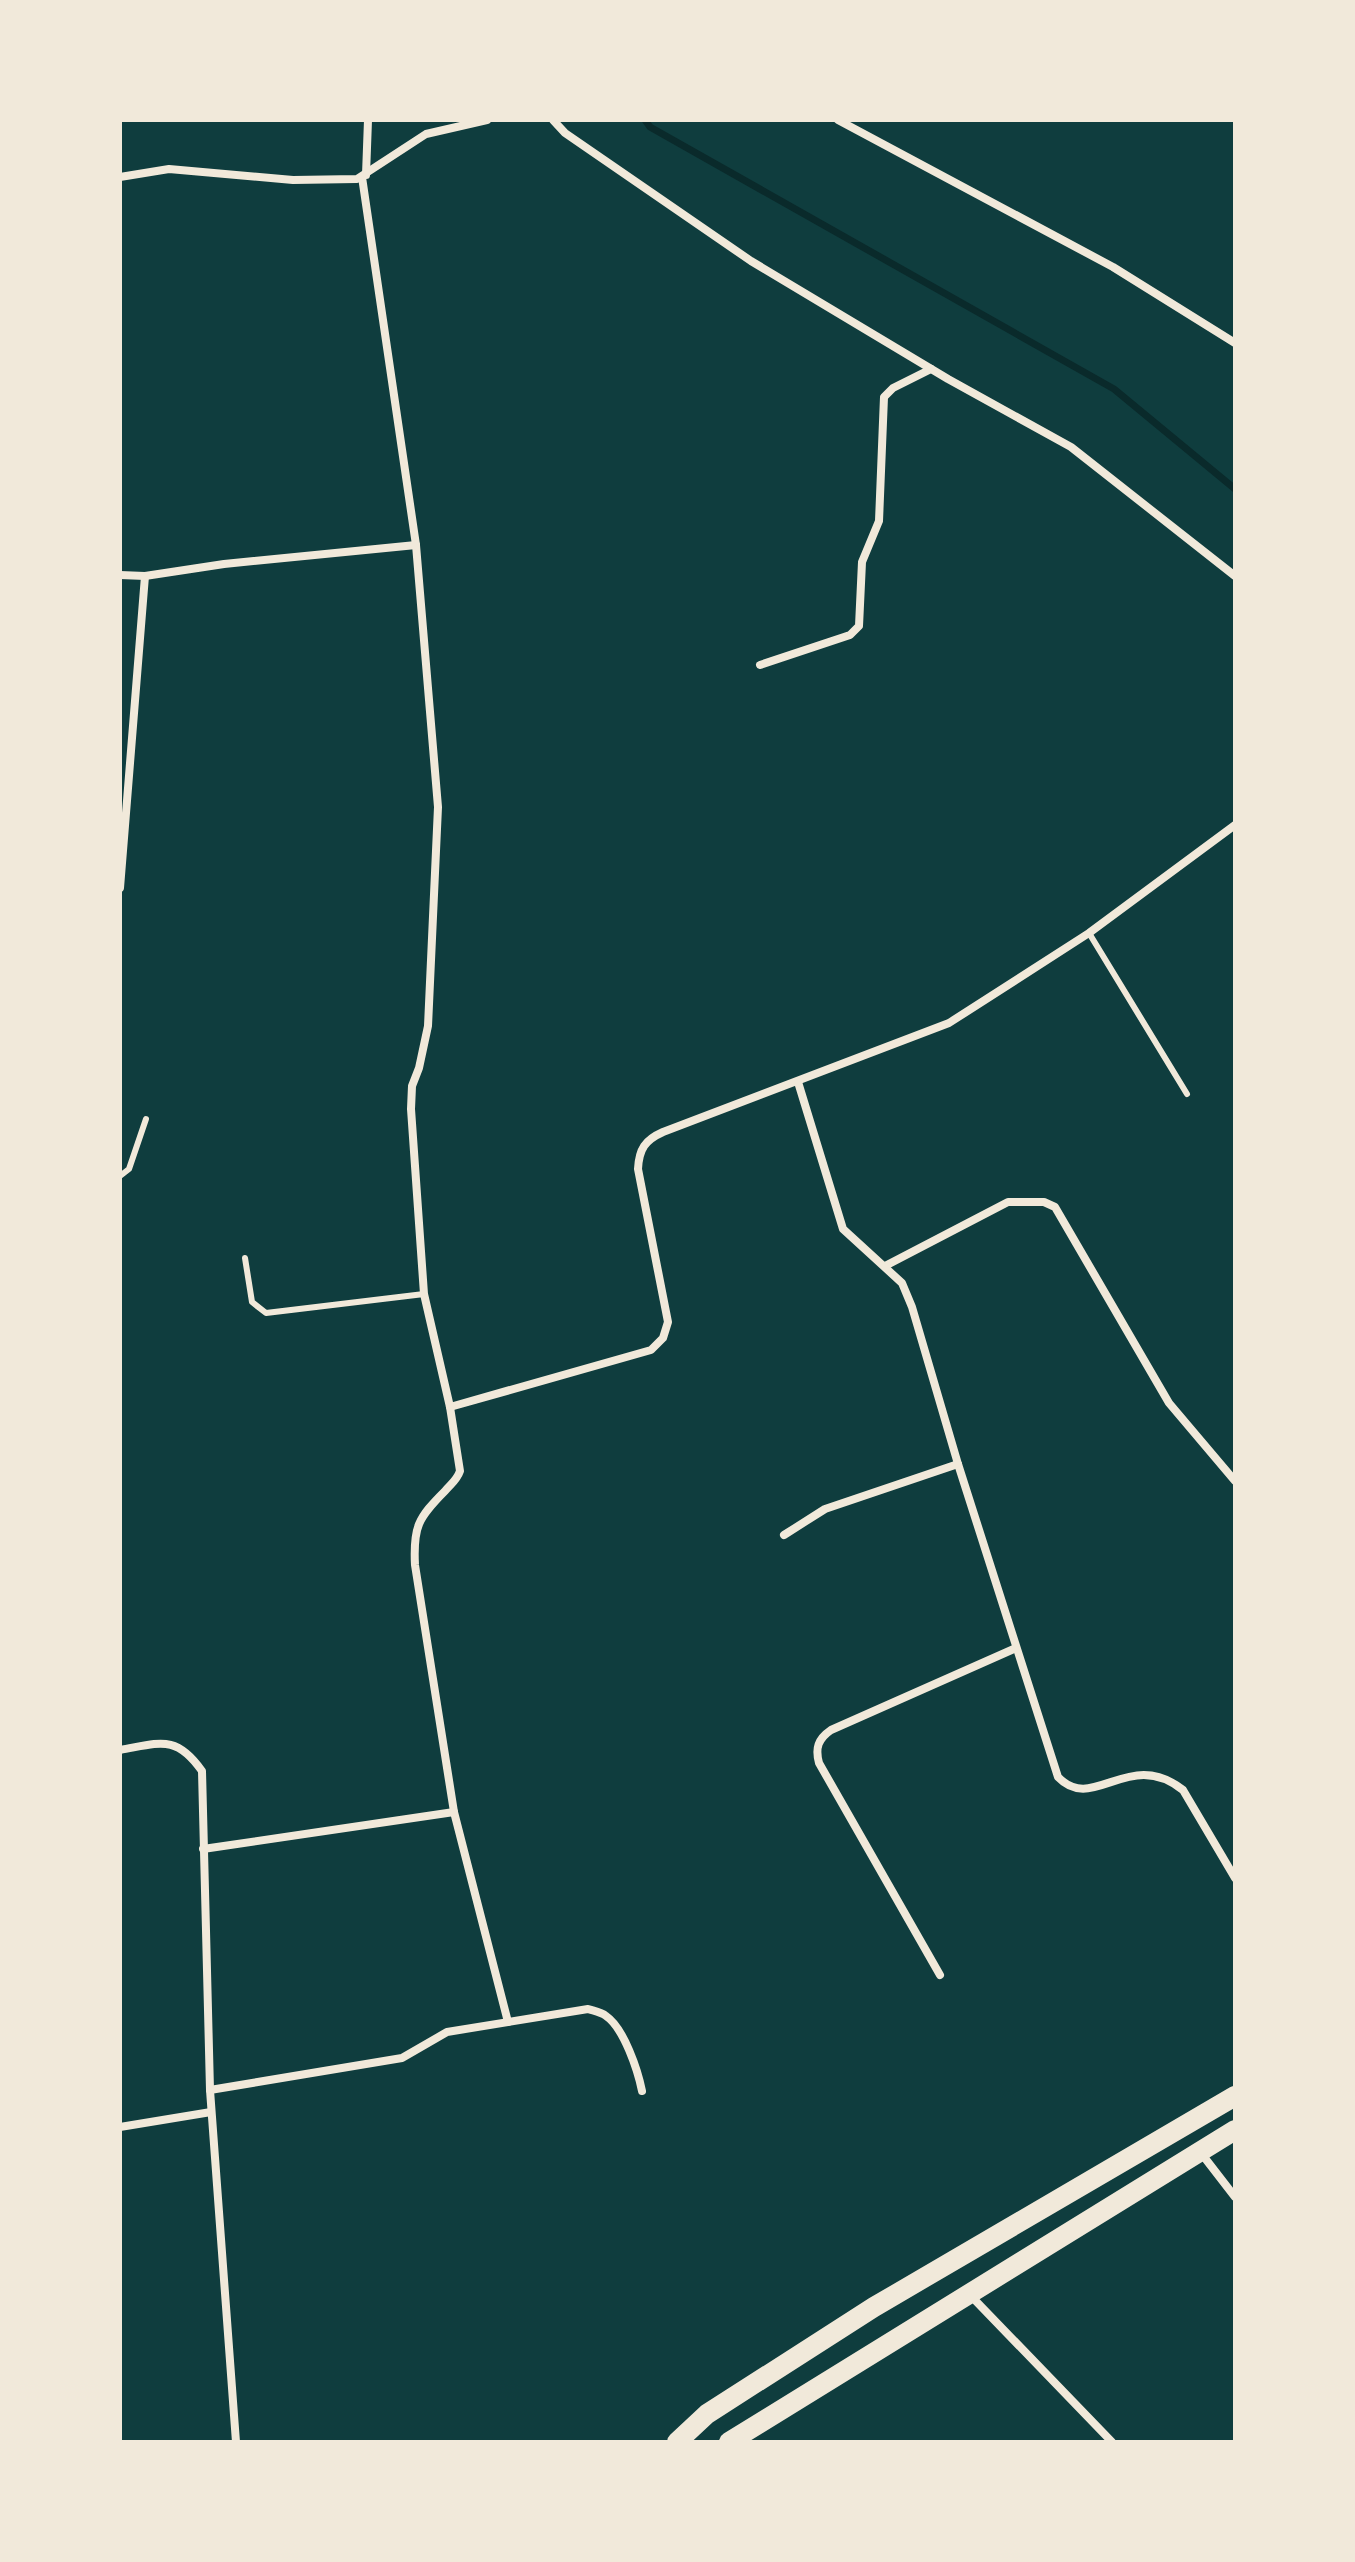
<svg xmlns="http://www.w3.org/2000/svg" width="1355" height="2562" viewBox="0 0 1355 2562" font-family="Figtree,sans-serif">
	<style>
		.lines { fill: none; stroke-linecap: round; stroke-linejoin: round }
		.stream { stroke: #0a2a2b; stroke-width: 7 }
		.service { stroke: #f1e9da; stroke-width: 6 }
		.minor { stroke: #f1e9da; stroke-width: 8 }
		.primary { stroke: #f1e9da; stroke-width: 20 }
	</style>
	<rect width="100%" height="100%" fill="#0f3d3e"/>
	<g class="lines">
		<polyline class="stream" points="645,120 650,127 1114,389 1235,489"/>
		<g class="service">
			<polyline points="1089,933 1187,1094"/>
			<polyline points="120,1176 129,1169 146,1119"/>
			<polyline points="245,1258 252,1302 266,1313 424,1294"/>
		</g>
		<g class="minor">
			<polyline points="553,120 565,133 751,261 948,379 1071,447 1235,576"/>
			<polyline points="838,120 1113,267 1235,343"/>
			<polyline points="366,175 368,120"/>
			<polyline points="120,177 169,169 293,180 357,179 426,134 487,120"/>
			<path d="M362,177L416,545L438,807L428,1026L419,1068L412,1086L411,1109L424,1294L450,1407L460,1471C457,1480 451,1484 445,1491C418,1518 413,1527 415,1565L454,1812L508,2022"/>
			<polyline points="120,575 145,576 224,564 416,545"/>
			<polyline points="760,665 850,635 859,626 862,562 879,521 884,397 893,388 931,369"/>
			<polyline points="120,888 145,576"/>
			<path d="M798,1082L843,1229L902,1283L912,1307L958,1464L1058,1777C1093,1814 1129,1747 1183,1790L1235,1878"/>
			<polyline points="885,1266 1008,1202 1044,1202 1055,1207 1169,1403 1235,1481"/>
			<path d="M450,1407L651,1350L663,1338L668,1322L638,1169C639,1149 645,1140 663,1132L949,1023L1089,933L1235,825"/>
			<polyline points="784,1535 825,1509 958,1464"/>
			<path d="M120,1750C160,1743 176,1734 202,1771L210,2090"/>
			<polyline points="203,1849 454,1812"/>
			<path d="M940,1975L819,1763C815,1748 818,1739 831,1730L1016,1648"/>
			<polyline points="120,2127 211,2112"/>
			<polyline points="1201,2153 1235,2197"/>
			<polyline points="971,2296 1112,2442"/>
			<path d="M236,2442L210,2090L402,2058L447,2032L588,2009C594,2011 601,2012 606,2016C624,2028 638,2071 642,2091"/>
		</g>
		<g class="primary">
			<polyline points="677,2442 707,2414 874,2307 1235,2096"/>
			<polyline points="729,2442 1235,2130"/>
		</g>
	</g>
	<rect width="1355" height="2562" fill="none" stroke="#f1e9da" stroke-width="244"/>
</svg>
